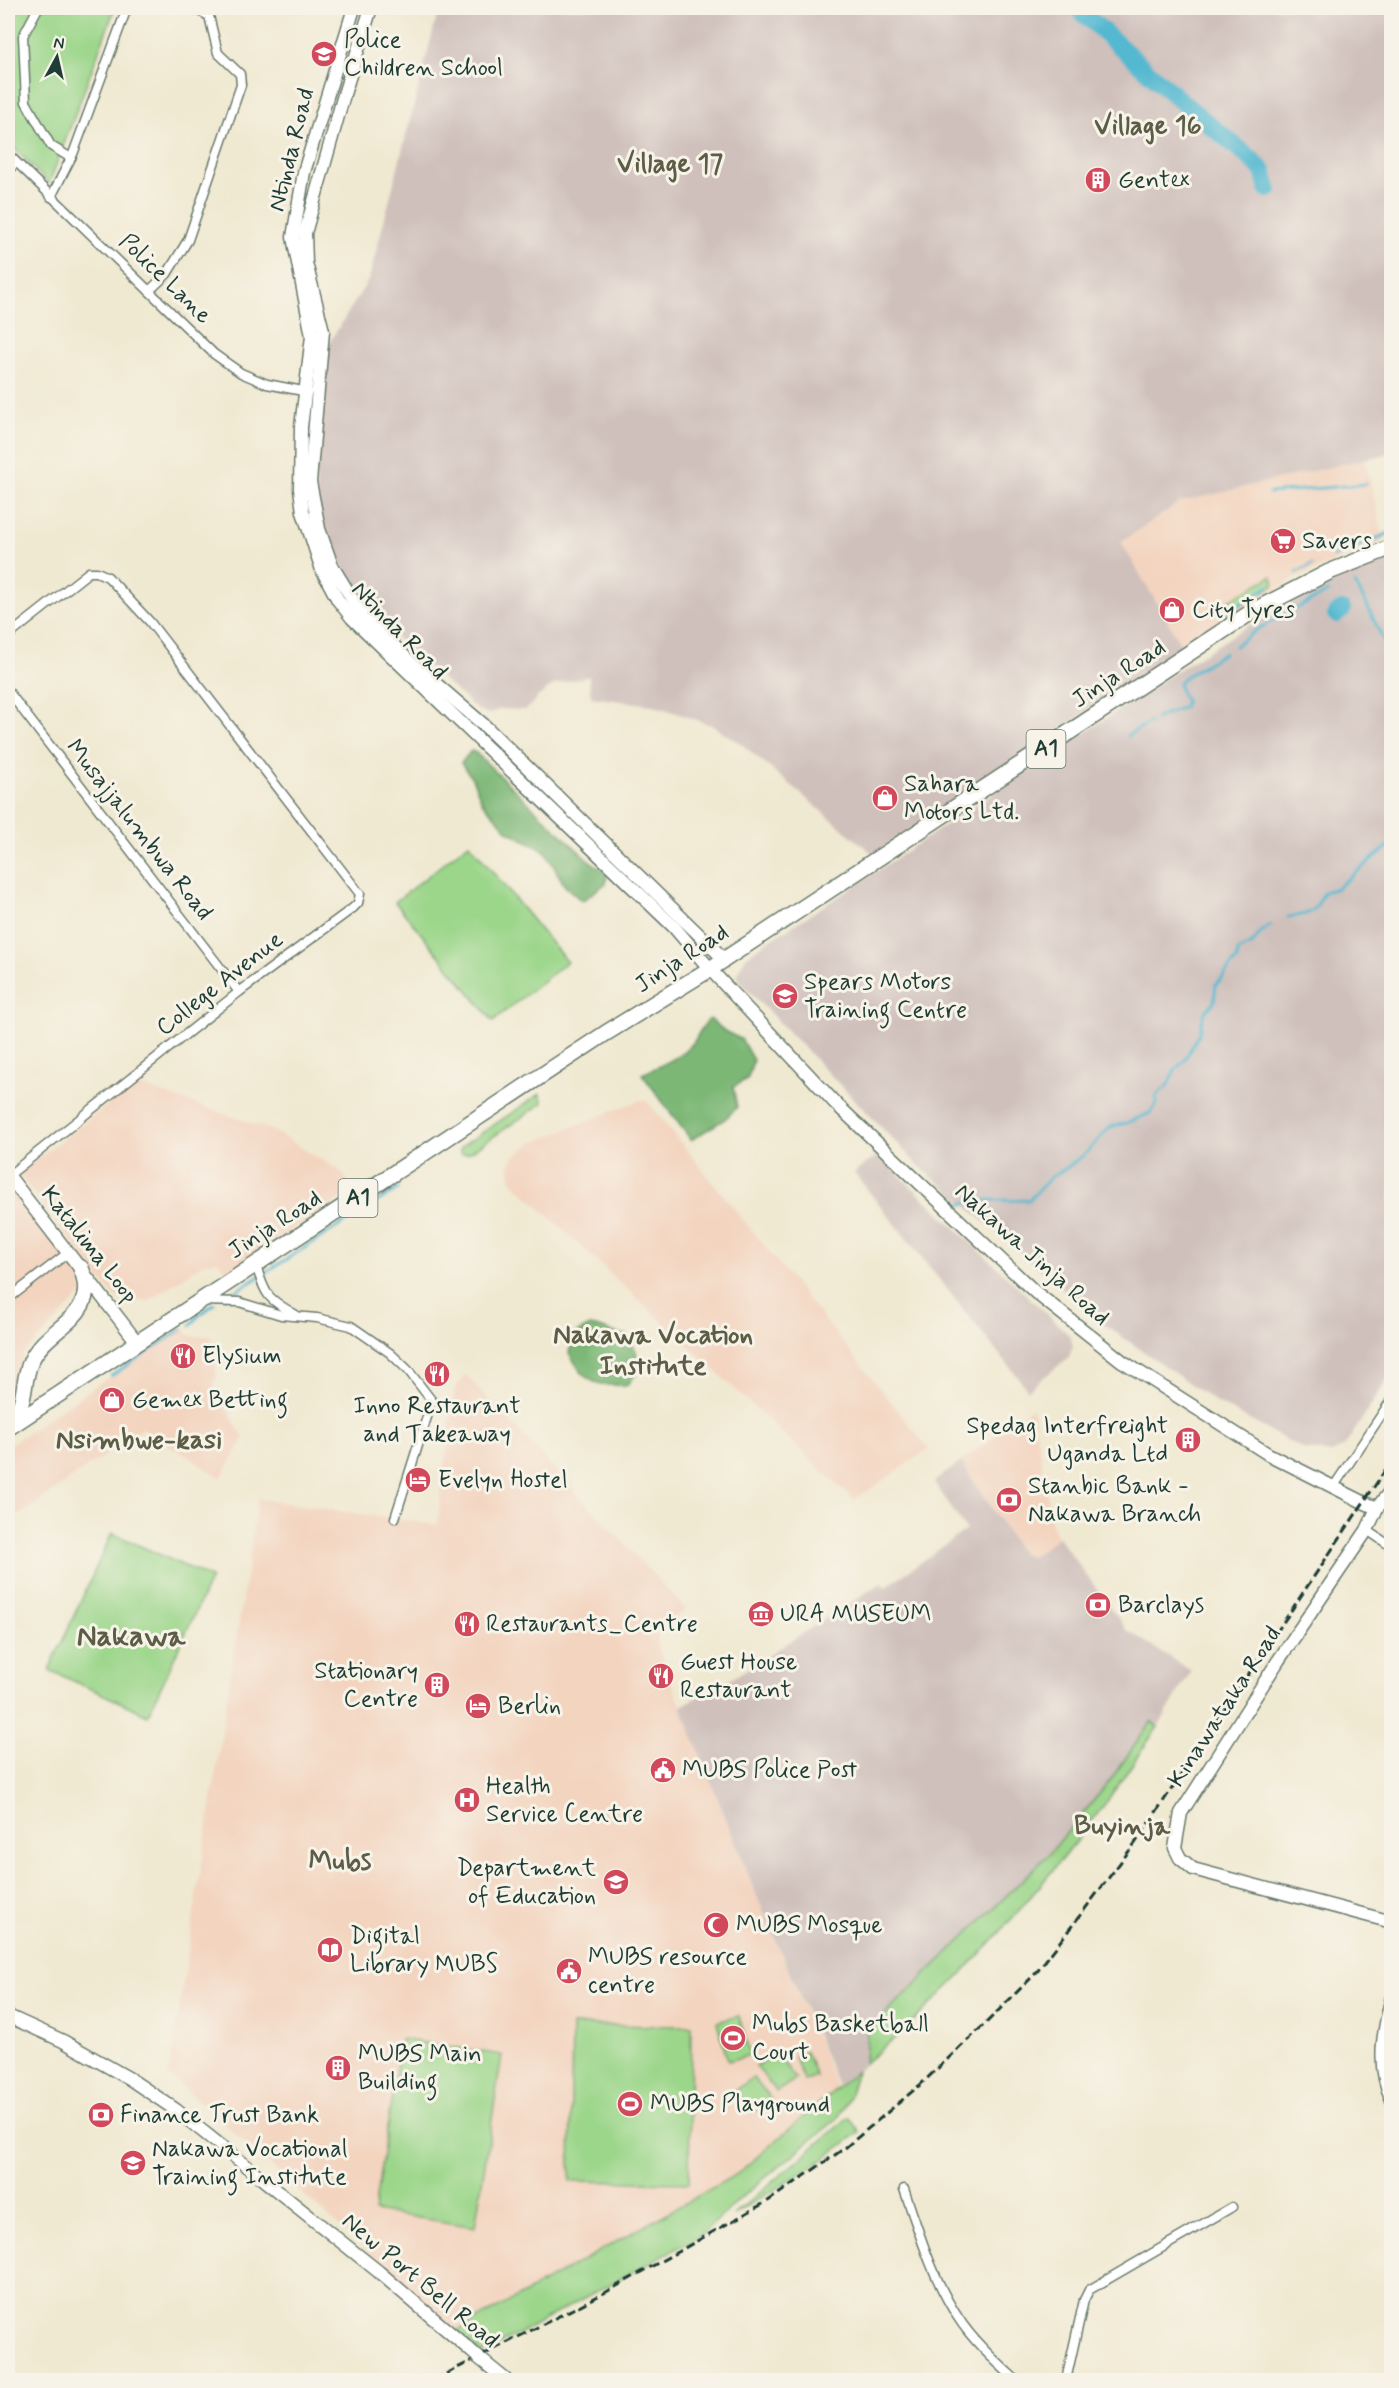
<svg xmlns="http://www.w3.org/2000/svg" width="1399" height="2388" viewBox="0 0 1399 2388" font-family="Mynerve,sans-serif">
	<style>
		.built { fill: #f3d4bf }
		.industrial { fill: #cfc0bb }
		.green { fill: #9bd68a; stroke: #5d8a5f; stroke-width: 1.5 }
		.forest { fill: #7cb776; stroke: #4e7a55; stroke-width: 1.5 }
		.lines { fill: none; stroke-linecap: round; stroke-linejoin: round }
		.stream { stroke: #52b8d0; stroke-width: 3 }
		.river { stroke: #52b8d0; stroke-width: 18 }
		.street-casing { stroke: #68796b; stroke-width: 11 }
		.secondary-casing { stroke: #68796b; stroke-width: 15 }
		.highway-casing { stroke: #68796b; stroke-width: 18 }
		.street { stroke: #fff; stroke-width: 8 }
		.secondary { stroke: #fff; stroke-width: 12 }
		.highway { stroke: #fff; stroke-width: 15 }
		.rail { stroke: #1f3d34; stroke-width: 3; stroke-dasharray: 9 4.5; stroke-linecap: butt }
		.secondary-bridge-casing { stroke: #68796b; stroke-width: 15; stroke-linecap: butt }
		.secondary-bridge { stroke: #fff; stroke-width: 12 }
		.labels { text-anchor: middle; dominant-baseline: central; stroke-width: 6; stroke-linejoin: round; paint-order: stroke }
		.shield { fill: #f7f3e8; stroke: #60746a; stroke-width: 1.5 }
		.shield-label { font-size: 22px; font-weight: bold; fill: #1f3d34 }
		.poi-label { font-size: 24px; fill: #1f3d34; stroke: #f7f3e8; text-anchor: start }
		.street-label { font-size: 24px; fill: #1f3d34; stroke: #f7f3e8 }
		.quarter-label { font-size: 27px; font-weight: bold; fill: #5c5d47; stroke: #f7f3e8 }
		.district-label { font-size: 30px; font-weight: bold; fill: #5c5d47; stroke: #f7f3e8 }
	</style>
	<rect width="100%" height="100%" fill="#f7f3e8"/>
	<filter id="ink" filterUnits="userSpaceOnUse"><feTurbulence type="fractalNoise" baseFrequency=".0167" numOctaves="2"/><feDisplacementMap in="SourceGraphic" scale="12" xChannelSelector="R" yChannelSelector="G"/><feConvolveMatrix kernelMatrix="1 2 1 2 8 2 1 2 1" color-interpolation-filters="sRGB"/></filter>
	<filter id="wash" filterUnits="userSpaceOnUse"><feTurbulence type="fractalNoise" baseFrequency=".008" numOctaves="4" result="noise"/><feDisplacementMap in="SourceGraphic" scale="24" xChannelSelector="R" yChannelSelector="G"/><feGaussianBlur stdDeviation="1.35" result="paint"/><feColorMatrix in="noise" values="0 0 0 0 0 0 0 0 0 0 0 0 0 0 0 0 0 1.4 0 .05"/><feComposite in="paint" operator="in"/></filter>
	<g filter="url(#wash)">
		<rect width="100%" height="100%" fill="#f0e9d1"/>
		<g class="built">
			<polygon points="1365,459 1384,541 1292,580 1183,648 1120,542 1180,502"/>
			<polygon points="135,1084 272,1130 342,1172 354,1190 227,1272 218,1261 204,1263 149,1301 127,1301 113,1296 18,1173"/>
			<polygon points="640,1100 647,1101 929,1449 854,1500 512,1182 509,1166 513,1158 530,1144"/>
			<polygon points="8,1183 80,1273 83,1293 23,1355 23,1393 8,1424"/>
			<polygon points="182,1327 190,1336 211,1336 217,1376 213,1384 244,1439 221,1478 143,1428 8,1523 8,1446"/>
			<polygon points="466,1375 686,1610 665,1624 659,1631 657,1639 658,1648 753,1887 837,2087 737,2174 456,2330 169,2075 258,1499 437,1525 455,1388"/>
			<polygon points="1032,1407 1052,1524 1058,1537 1032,1557 1020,1553 961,1462"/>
		</g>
		<g class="industrial">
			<polygon points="439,8 1391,8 1391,453 1180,502 1121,542 1183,648 873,854 740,743 711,725 683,715 651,705 591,697 589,676 554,685 540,695 526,710 500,709 489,714 477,710 391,633 348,580 320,518 313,457 329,343 369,279"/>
			<polygon points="1391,557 1391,1374 1344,1447 1331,1453 1305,1450 1216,1402 1105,1325 917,1164 739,981 737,973 746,957 757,948 841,895 1189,663 1254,622 1328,584"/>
			<polygon points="878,1155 1070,1336 1073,1346 1069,1357 1028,1390 854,1173"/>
			<polygon points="961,1462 1021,1553 1032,1557 1058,1537 1127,1630 1191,1671 1158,1727 1096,1816 1027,1900 975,1960 902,2033 838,2086 753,1887 681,1706 725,1683 881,1583 886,1587 966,1530 934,1482"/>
		</g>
		<g class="green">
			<polygon points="8,8 115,8 49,184 8,142"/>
			<polygon points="1272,576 1274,582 1273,586 1223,616 1216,612 1217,607"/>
			<polygon points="469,843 567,962 493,1021 395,902"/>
			<polygon points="540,1094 543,1103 469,1153 462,1154 460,1152 461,1147"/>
			<polygon points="112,1533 211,1578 148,1715 49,1670"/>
			<path d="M1151,1722L1158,1727C1136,1757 1117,1789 1095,1817C1026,1906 952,1992 865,2063L867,2032L1050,1853L1109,1782Z"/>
			<polygon points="739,2016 750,2055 728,2061 717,2022"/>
			<polygon points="572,2025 691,2026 689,2183 570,2181"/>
			<polygon points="401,2039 502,2055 475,2227 374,2211"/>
			<polygon points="806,2052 816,2076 804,2081 794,2056"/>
			<polygon points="776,2054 796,2079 776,2092 756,2066"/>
			<polygon points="857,2071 849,2097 838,2118 744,2195 703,2234 481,2354 457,2331 737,2174"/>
			<polygon points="753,2078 771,2099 753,2112 734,2091"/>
			<polygon points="849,2117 860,2132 818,2163 733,2215"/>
		</g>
		<g class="forest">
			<polygon points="471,751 476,753 586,858 607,873 606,883 582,901 565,886 545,851 508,831 482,802 472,778 461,763"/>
			<path d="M710,1019L726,1032L741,1039L753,1060L748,1078L733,1087L737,1107L725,1119L691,1140L642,1074C660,1066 680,1058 693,1043C699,1035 701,1025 710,1019Z"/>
			<path d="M590,1326C604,1328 613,1334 627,1335L636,1351L640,1369L627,1385C593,1386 586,1383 569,1353L574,1334Z"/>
		</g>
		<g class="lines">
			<g class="stream">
				<polyline points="1269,493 1366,484"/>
				<polyline points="1333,557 1392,532"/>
				<polyline points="1297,572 1312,565"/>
				<path d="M1355,584C1370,607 1378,633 1392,657"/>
				<polyline points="1222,614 1269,586"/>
				<polyline points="1235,646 1256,630 1328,592"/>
				<polyline points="1156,718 1184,707 1186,701 1181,693 1179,683 1183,678 1224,653"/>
				<polyline points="1127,736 1150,722"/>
				<path d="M1288,917C1311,914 1314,914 1324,892L1337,888L1392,843"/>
				<path d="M957,1206C980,1196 1005,1202 1029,1200L1052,1176L1065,1169L1085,1154L1110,1127L1127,1123L1150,1113L1157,1102L1155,1098L1160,1091L1166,1088L1176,1069L1184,1061L1199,1034L1204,1013L1214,1002L1216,984C1226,977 1228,966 1237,960L1238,951L1252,944L1261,932L1271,925"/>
				<polyline points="225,1298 399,1188"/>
				<polyline points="191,1325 198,1316 214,1304"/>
				<polyline points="111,1376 182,1329"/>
			</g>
			<g class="river">
				<polyline points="1077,8 1183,103 1249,157 1263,171 1268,189"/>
				<polyline points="1336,614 1342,610"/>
			</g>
		</g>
	</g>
	<g filter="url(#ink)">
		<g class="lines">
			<defs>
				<g id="street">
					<polyline points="38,8 23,36 26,102 51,146 71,158"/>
					<polyline points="8,154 214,354 241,373 267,384 308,392"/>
					<polyline points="8,170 16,163"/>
					<polyline points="51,197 73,154 127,8"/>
					<polyline points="149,291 167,274 188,240 241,85 240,74 218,53 209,16 193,8"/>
					<polyline points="8,636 89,572 97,572 108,577 150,622 360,894 358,903 353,908 239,992 8,1176"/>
					<polyline points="8,691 239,992"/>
					<path d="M256,1265C265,1296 268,1299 296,1315"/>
					<polyline points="8,1299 69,1252"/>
					<polyline points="202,1301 239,1302 281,1315 317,1318 351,1326 390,1353 408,1370 432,1401 395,1518"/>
					<polyline points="1334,1486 1392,1399"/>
					<polyline points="1367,1530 1392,1547"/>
					<path d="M904,2189C919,2232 932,2277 957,2316C972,2340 995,2361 1016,2380"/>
					<polyline points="1066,2380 1084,2300 1089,2290 1232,2207"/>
				</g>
				<g id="secondary">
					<polyline points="354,8 304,172 293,237 312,336 301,427 300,489 303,512 322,570 338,600 352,618 674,927 710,969 835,1103 1035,1292 1122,1361 1177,1396 1268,1454 1363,1502 1377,1508"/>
					<polyline points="371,8 345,91 305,233 306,263 323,331 310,482 319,529 332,566 359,610 407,659 485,726 724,959"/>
					<polyline points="8,1175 137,1342"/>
					<polyline points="1392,1489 1377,1508 1367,1530 1278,1661 1181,1813 1175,1848 1180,1858 1193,1869 1392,1922"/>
					<path d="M1392,1997C1383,2032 1376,2065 1392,2100"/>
					<polyline points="8,2016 63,2041 130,2079 176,2110 379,2272 470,2350"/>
					<polyline points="479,2358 506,2380"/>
				</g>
				<g id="highway">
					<path d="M11,1422C28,1400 21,1384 31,1361C47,1325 102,1318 81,1268"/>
					<polyline points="8,1428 606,1033 710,969 1253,611 1329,572 1392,547"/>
				</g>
			</defs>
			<use href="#street" class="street-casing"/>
			<use href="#secondary" class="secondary-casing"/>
			<use href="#highway" class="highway-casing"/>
			<use href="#street" class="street"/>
			<use href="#secondary" class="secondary"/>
			<use href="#highway" class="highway"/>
			<polyline class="rail" points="434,2380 608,2291 768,2201 845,2148 920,2085 986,2023 1036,1973 1136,1842 1392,1460"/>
			<defs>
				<polyline id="secondary-bridge" points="470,2350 479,2358"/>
			</defs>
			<use href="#secondary-bridge" class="secondary-bridge-casing"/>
			<use href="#secondary-bridge" class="secondary-bridge"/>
		</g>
	</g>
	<defs>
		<symbol id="school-disc" viewBox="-11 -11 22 22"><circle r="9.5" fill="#d1495b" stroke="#f7f3e8"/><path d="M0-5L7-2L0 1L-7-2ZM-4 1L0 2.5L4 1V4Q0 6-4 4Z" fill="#fff"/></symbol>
		<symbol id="building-disc" viewBox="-11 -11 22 22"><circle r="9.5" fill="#d1495b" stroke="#f7f3e8"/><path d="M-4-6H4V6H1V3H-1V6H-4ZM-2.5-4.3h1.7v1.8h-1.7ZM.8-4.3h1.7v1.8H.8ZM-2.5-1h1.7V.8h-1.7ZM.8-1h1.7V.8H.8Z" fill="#fff"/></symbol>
		<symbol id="supermarket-disc" viewBox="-11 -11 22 22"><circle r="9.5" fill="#d1495b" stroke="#f7f3e8"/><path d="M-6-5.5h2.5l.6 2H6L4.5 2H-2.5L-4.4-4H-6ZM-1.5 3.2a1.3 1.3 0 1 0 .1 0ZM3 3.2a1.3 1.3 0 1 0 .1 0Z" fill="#fff"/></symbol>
		<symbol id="shop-disc" viewBox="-11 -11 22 22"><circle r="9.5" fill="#d1495b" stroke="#f7f3e8"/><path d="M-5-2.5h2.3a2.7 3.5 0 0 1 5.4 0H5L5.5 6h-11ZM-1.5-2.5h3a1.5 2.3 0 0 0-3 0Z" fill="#fff"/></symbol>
		<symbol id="university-disc" viewBox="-11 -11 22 22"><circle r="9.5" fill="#d1495b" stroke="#f7f3e8"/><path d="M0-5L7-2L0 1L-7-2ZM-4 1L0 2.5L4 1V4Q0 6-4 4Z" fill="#fff"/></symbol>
		<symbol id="restaurant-disc" viewBox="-11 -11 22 22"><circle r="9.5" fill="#d1495b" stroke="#f7f3e8"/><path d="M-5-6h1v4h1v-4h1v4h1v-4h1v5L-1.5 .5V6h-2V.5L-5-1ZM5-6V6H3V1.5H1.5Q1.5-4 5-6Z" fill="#fff"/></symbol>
		<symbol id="hotel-disc" viewBox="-11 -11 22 22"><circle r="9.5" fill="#d1495b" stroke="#f7f3e8"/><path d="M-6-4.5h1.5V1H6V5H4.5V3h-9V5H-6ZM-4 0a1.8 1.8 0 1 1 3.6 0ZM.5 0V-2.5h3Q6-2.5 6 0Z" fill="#fff"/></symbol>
		<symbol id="bank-disc" viewBox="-11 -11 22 22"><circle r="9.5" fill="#d1495b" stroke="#f7f3e8"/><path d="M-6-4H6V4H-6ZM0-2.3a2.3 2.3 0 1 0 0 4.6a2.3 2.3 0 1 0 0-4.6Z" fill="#fff"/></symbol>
		<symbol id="museum-disc" viewBox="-11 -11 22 22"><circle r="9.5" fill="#d1495b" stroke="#f7f3e8"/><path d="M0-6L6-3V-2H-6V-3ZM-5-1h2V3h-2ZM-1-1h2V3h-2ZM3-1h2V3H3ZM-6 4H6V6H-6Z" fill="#fff"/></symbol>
		<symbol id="civic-disc" viewBox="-11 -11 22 22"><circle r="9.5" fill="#d1495b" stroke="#f7f3e8"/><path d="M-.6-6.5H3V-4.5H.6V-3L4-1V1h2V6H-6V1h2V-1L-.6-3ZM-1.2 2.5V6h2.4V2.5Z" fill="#fff"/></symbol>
		<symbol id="hospital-disc" viewBox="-11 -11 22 22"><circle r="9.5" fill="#d1495b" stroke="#f7f3e8"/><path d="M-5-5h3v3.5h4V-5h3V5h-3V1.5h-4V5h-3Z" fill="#fff"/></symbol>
		<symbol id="mosque-disc" viewBox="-11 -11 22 22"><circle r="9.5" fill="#d1495b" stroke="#f7f3e8"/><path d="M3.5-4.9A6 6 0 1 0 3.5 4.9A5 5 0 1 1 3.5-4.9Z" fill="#fff"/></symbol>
		<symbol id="library-disc" viewBox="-11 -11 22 22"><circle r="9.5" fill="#d1495b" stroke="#f7f3e8"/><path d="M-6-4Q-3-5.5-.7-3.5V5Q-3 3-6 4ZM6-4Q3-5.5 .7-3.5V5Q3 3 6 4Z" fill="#fff"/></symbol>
		<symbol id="stadium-disc" viewBox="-11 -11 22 22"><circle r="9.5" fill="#d1495b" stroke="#f7f3e8"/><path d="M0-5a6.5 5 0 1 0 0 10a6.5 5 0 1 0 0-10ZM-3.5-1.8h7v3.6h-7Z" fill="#fff"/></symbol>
	</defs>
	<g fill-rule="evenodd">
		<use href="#school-disc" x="309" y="39" width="30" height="30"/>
		<use href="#building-disc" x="1083" y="165" width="30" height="30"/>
		<use href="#supermarket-disc" x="1268" y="526" width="30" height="30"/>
		<use href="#shop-disc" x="1157" y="595" width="30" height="30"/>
		<use href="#shop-disc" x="870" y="783" width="30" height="30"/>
		<use href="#university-disc" x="770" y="981" width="30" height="30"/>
		<use href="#restaurant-disc" x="168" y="1341" width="30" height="30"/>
		<use href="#restaurant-disc" x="422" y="1359" width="30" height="30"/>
		<use href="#shop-disc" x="97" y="1385" width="30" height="30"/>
		<use href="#building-disc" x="1173" y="1425" width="30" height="30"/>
		<use href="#hotel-disc" x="403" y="1465" width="30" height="30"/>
		<use href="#bank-disc" x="994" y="1485" width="30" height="30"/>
		<use href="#bank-disc" x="1083" y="1590" width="30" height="30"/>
		<use href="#museum-disc" x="746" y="1599" width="30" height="30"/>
		<use href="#restaurant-disc" x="452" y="1609" width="30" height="30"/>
		<use href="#restaurant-disc" x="646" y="1661" width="30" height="30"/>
		<use href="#building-disc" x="422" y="1670" width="30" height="30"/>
		<use href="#hotel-disc" x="463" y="1691" width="30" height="30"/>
		<use href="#civic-disc" x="648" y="1755" width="30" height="30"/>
		<use href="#hospital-disc" x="452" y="1785" width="30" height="30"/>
		<use href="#school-disc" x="601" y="1867" width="30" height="30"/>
		<use href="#mosque-disc" x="701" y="1910" width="30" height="30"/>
		<use href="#library-disc" x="315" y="1935" width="30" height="30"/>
		<use href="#civic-disc" x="554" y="1956" width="30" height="30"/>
		<use href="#stadium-disc" x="718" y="2023" width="30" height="30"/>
		<use href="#building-disc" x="323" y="2053" width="30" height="30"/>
		<use href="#stadium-disc" x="615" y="2089" width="30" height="30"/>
		<use href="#bank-disc" x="86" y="2100" width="30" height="30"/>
		<use href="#university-disc" x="118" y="2148" width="30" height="30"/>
	</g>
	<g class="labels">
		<g class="shield">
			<rect x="1026.5" y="730" width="39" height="38" rx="4.5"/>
			<rect x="338.5" y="1179" width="39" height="38" rx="4.5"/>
		</g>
		<g class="shield-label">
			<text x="1046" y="749">A1</text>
			<text x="358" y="1198">A1</text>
		</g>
		<g class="poi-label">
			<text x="344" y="40">Police<tspan x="344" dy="28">Children School</tspan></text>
			<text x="1118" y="180">Gentex</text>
			<text x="1302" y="541">Savers</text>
			<text x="1192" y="610">City Tyres</text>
			<text x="904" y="784">Sahara<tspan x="904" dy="28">Motors Ltd.</tspan></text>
			<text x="804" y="982">Spears Motors<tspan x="804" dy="28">Training Centre</tspan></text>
			<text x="202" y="1356">Elysium</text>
			<text x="132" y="1400">Gemex Betting</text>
			<text x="437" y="1406" text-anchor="middle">Inno Restaurant<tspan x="437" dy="28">and Takeaway</tspan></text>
			<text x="1168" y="1426" text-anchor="end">Spedag Interfreight<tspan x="1168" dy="28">Uganda Ltd</tspan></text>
			<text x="438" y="1480">Evelyn Hostel</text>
			<text x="1028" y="1486">Stanbic Bank -<tspan x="1028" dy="28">Nakawa Branch</tspan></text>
			<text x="1118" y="1605">Barclays</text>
			<text x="780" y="1614">URA MUSEUM</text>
			<text x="486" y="1624">Restaurants_Centre</text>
			<text x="680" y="1662">Guest House<tspan x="680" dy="28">Restaurant</tspan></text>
			<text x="418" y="1671" text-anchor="end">Stationary<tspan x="418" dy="28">Centre</tspan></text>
			<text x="498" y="1706">Berlin</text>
			<text x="682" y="1770">MUBS Police Post</text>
			<text x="486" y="1786">Health<tspan x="486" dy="28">Service Centre</tspan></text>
			<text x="596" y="1868" text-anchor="end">Department<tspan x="596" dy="28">of Education</tspan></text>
			<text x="736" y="1925">MUBS Mosque</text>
			<text x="350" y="1936">Digital<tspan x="350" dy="28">Library MUBS</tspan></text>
			<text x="588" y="1957">MUBS resource<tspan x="588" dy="28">centre</tspan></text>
			<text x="752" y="2024">Mubs Basketball<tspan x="752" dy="28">Court</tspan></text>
			<text x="358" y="2054">MUBS Main<tspan x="358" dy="28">Building</tspan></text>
			<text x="650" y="2104">MUBS Playground</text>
			<text x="120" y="2115">Finance Trust Bank</text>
			<text x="152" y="2149">Nakawa Vocational<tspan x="152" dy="28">Training Institute</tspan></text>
		</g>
		<g class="street-label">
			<text transform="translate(292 150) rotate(-76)">Ntinda Road</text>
			<text transform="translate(165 279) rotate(44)">Police Lane</text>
			<text transform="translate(399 631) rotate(46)">Ntinda Road</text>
			<text transform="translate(1119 674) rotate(-33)">Jinja Road</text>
			<text transform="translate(139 830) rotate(52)">Musajjalumbwa Road</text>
			<text transform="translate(682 959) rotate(-33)">Jinja Road</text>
			<text transform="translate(220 984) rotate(-38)">College Avenue</text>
			<text transform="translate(275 1225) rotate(-33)">Jinja Road</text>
			<text transform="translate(89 1245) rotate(52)">Katalima Loop</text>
			<text transform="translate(1032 1255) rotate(42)">Nakawa Jinja Road</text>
			<text transform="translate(1225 1707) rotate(-57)">Kinawataka Road</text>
			<text transform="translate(420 2281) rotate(40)">New Port Bell Road</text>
		</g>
		<g class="quarter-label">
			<text x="1148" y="126">Village 16</text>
			<text x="670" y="164">Village 17</text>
			<text x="653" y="1335">Nakawa Vocation<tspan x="653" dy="31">Institute</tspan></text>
			<text x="139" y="1440">Nsimbwe-kasi</text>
			<text x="1122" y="1826">Buyinja</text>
			<text x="340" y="1861">Mubs</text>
		</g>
		<g class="district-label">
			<text x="131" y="1636">Nakawa</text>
		</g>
	</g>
	<rect width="1399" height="2388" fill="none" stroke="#f7f3e8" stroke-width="30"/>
	<g transform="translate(57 57) rotate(8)" stroke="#f7f3e8" stroke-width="4.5" paint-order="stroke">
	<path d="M0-4.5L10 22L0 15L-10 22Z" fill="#1f3d34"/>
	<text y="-9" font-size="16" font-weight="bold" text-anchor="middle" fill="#1f3d34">N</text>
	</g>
</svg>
